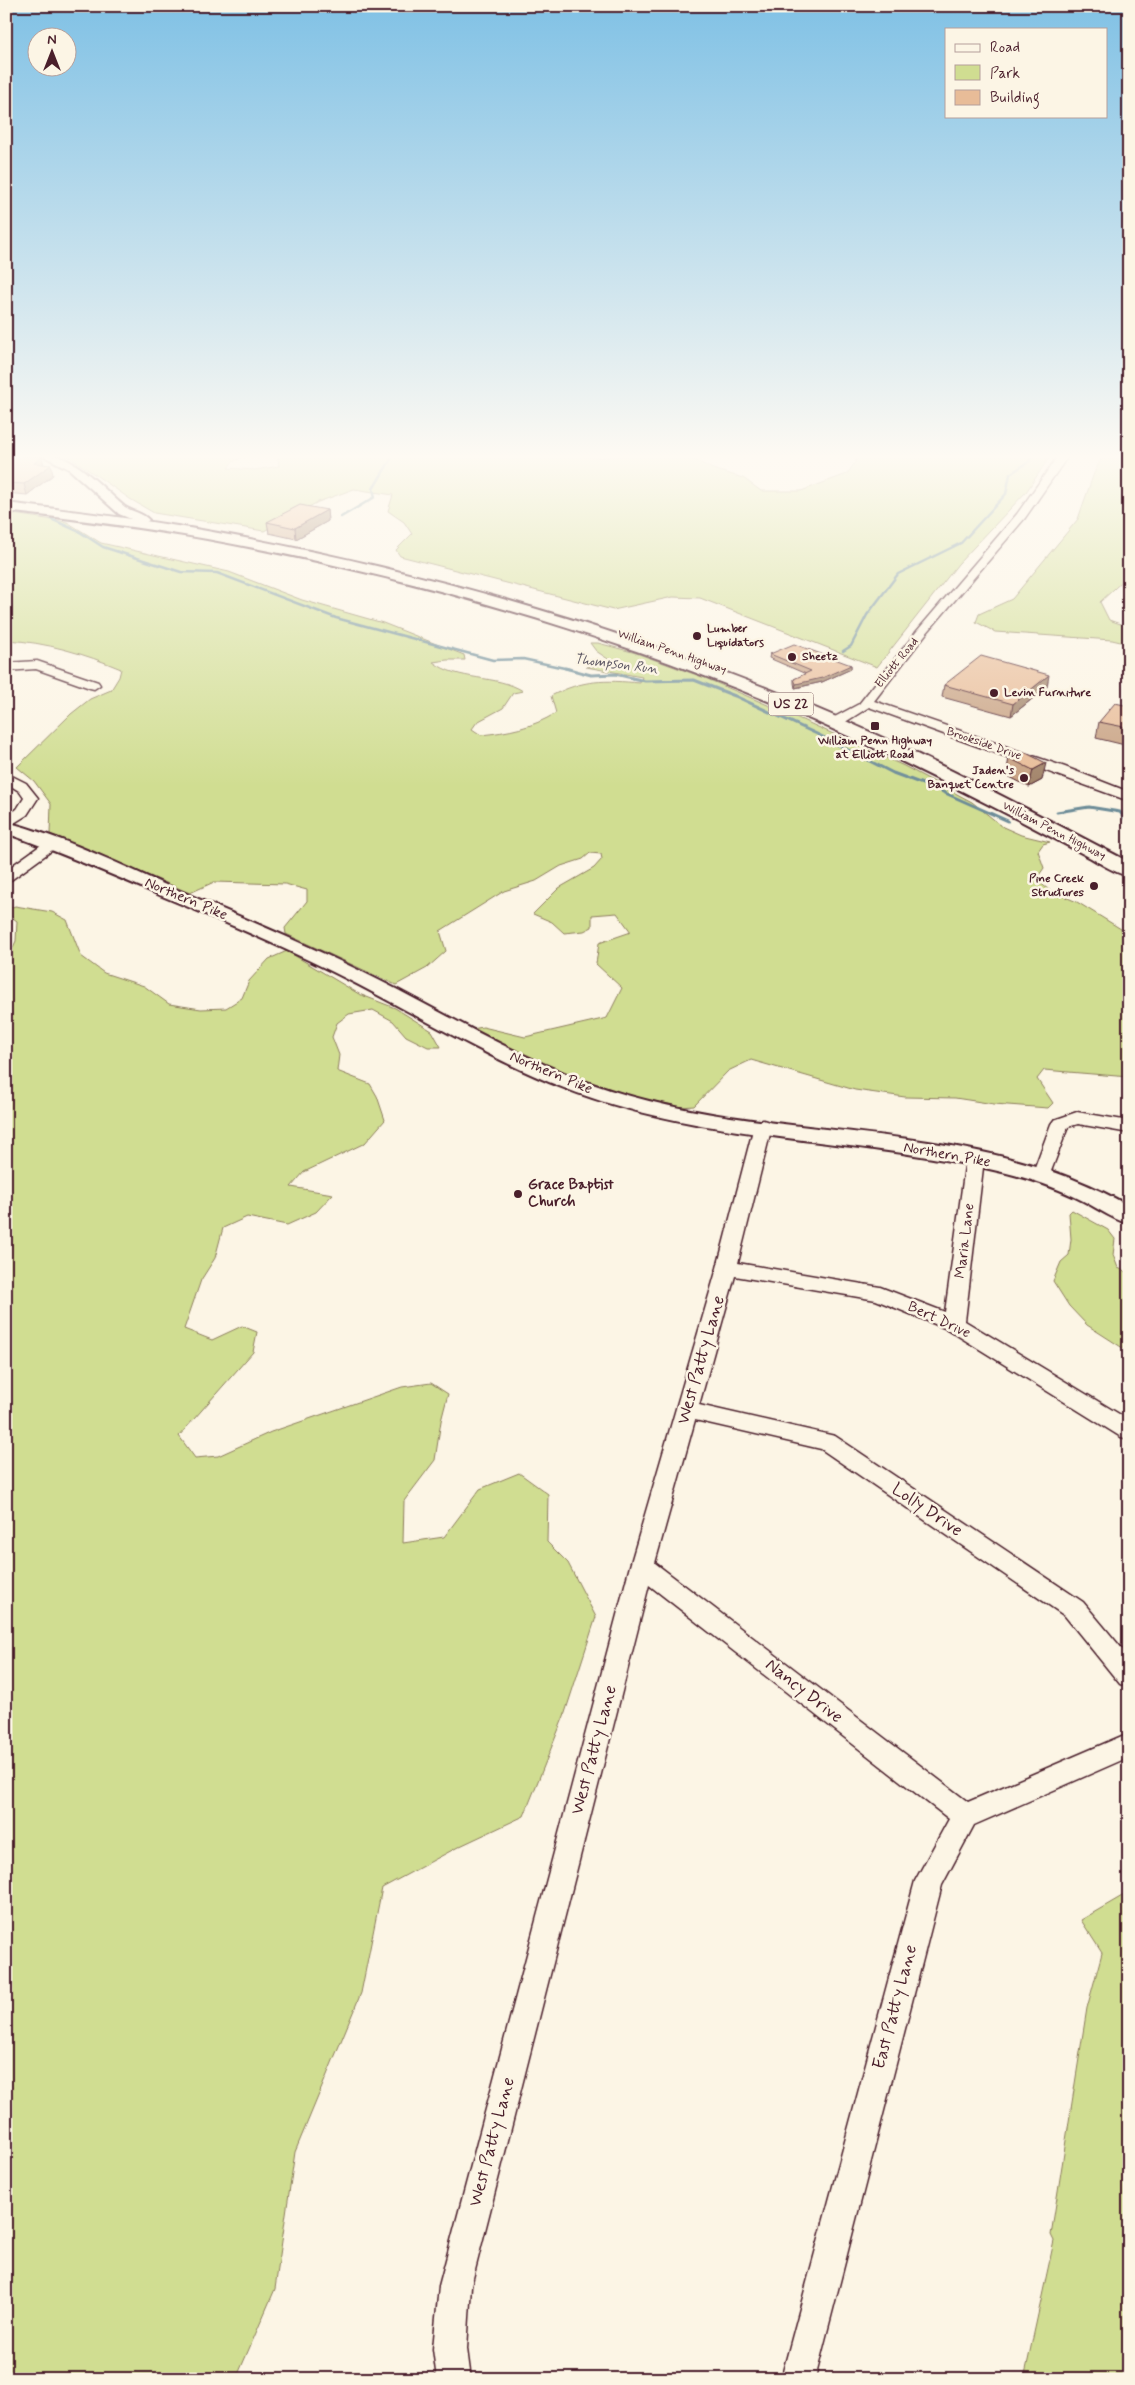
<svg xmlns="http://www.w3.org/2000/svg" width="1135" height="2385" viewBox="0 0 1135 2385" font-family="Mynerve,sans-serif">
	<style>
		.green { fill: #d0dd91; stroke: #8d7e5e }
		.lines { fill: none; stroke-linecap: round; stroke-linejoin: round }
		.stream-far1 { stroke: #6d8c98; stroke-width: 2.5 }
		.stream { stroke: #6d8c98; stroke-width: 3 }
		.minor-casing { stroke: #4a1f2b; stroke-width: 3 }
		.major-casing { stroke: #4a1f2b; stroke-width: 4 }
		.highway-casing { stroke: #4a1f2b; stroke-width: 4 }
		.minor { fill: #fcf5e5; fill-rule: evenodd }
		.major { fill: #fcf5e5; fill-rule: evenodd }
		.highway { fill: #fcf5e5; fill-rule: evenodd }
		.wall { fill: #c8a283; stroke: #4a1f2b }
		.shaded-wall { fill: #a2846a; stroke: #4a1f2b }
		.building { fill: #e8bc98; stroke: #4a1f2b }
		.poi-dot { fill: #4a1f2b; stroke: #fcf5e5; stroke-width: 2 }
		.labels { text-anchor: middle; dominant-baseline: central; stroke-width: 5; stroke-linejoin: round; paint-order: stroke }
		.far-poi-label { font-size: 12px; font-weight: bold; fill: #4a1f2b; stroke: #fcf5e5; text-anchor: start }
		.far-street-label { font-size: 12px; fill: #4a1f2b; stroke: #fcf5e5 }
		.far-water-label { font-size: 14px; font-style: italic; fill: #5b5562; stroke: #fcf5e5 }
		.shield { fill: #fcf5e5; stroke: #7f5f63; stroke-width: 1 }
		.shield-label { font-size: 14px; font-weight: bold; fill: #4a1f2b }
		.street-label { font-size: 15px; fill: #4a1f2b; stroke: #fcf5e5 }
		.poi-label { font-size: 15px; font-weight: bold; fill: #4a1f2b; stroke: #fcf5e5; text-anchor: start }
		.near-street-label { font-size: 18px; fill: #4a1f2b; stroke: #fcf5e5 }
	</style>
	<rect width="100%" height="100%" fill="#fcf5e5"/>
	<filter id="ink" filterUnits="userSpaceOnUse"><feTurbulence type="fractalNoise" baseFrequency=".02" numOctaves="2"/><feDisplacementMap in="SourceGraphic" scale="10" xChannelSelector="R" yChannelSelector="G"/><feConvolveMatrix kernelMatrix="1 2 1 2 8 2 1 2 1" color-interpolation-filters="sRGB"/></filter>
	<g filter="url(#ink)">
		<g class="green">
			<polygon points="64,453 253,453 232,462 228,468 255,470 279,466 277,453 574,453 596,458 644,453 702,453 693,459 713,469 743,478 761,491 801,491 847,474 858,458 849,453 1047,453 1049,458 1026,492 958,564 877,667 700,598 673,597 613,610 400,556 396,550 412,534 404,522 388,511 393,495 354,489 318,502 264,531 154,513 130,499"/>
			<polygon points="1104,453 1129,453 1129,575 1100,602 1109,620 1129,627 1129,644 1112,640 995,632 976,622 979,614 1012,599 1078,519 1094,473"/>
			<path d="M6,513L67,522L101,543L229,572L302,600L383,623L464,655L465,660H447L433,662C459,682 496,674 523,691L513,693L503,708L477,722L472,729L481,735C508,732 532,728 556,713L551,696C583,679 605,680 640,683L642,677L586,667L609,664L611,661L596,651L590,643H598L636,653L705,678L798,718L904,766L972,802L1003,827L1021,835L1050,842L1043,844L1038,851L1044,868L1039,875L1038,881L1049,890L1077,902L1129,934V1077L1044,1070L1037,1079L1053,1103L1048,1108L994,1104L955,1098L905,1097L855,1090L751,1060L728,1071L694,1106L681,1107L614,1092L536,1062L472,1029L483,1027L525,1037L607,1018L622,988L596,964L599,943L631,932L617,913L592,915V927L584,931L564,933L552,922L533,914L559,888L594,868L602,859L601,854L590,853L583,859L561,866L536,881L504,891L440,931L446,951L427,968L396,985L286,934L285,928L307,901V890L285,884L214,882L190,893L50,834L51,804L34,781L17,767L71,714L90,699L111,690L119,677L121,669C85,654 46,642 6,640Z"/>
			<polygon points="15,906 52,912 67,920 81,956 104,973 144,986 169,1004 201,1009 226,1008 242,998 249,981 269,959 287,951 359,994 395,1008 432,1031 441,1047 428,1047 406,1036 393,1021 373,1010 349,1014 337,1023 332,1037 339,1055 337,1071 370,1084 377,1096 385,1120 365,1143 304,1172 291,1187 333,1194 316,1212 287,1225 247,1217 223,1228 215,1258 201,1280 184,1329 212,1340 242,1326 257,1332 253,1352 179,1436 195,1458 218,1456 271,1432 402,1387 431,1383 448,1394 441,1421 435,1460 404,1501 403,1543 444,1537 480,1489 519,1473 548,1494 547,1542 568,1563 596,1617 564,1716 524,1816 458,1847 382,1888 361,1993 295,2152 275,2289 236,2379 6,2379 6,962 16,941 17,921 6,913 6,910"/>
			<polygon points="1072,1210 1108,1230 1115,1239 1113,1255 1118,1268 1129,1273 1129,1352 1087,1325 1069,1306 1053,1281 1061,1262 1069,1255 1071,1239 1069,1213"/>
			<polygon points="1129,1892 1129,2379 1024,2379 1054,2241 1051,2235 1087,2008 1102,1953 1081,1920"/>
		</g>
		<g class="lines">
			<g class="stream-far1">
				<polyline points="341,517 375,497 373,489 391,459 390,453"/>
				<polyline points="51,519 80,532 103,547 181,572 217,573 336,618 493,660 523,659 569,669"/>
				<polyline points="843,651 851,646 867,615 898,574 961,543 1006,494 1010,474 1030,461 1030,453"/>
			</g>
			<g class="stream">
				<polyline points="565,668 591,675 615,674 645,681 694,680 735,696 819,735 893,773 936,789 1008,821"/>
				<polyline points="1057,812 1089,807 1120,812 1129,824"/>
			</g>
			<defs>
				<g id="minor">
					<polygon points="1060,453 1070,453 1025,518 925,635 874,701 1065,767 1129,792 1129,801 869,707 839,726 829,726 828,723 829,720 859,704 917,631 1017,514"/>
					<polygon points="37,661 98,682 100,685 94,689 90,688 36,669 6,671 6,663"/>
					<polygon points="6,773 26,783 38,798 27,815 6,828 6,817 17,809 24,798 19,791 6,783"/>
					<polygon points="53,839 60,843 58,846 11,880 6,881 6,870 48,840"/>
					<polygon points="1077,1112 1129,1121 1129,1133 1078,1124 1068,1127 1048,1179 1041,1181 1034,1179 1032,1175 1051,1124 1054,1120"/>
					<polygon points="763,1120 769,1122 772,1126 738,1263 880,1287 945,1312 966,1159 969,1155 975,1153 981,1155 984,1159 965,1321 1129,1420 1129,1439 1121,1437 947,1329 876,1300 735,1276 699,1405 835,1436 1083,1602 1129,1657 1129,1687 1120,1684 1065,1616 821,1449 695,1420 655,1563 968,1802 1129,1733 1129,1757 974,1825 942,1885 815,2379 781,2379 915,1881 949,1819 649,1585 471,2286 467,2349 471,2379 437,2379 433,2349 439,2286 630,1566 717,1268 754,1126 757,1122"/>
				</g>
				<g id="major">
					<path d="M38,453C75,453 98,485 125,507C133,512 143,513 149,520L143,524L119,514L69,469Z"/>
					<path d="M6,822C61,836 117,863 168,886C246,919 323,951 398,990C467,1026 535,1066 610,1090C777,1144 973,1116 1129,1206V1224C1110,1218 1093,1205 1075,1197C1048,1184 1018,1175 989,1169C849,1137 700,1141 564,1088C484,1057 410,1010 333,972C277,944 220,920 162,896C111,874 59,852 6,833Z"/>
				</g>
				<path id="highway" d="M6,503C73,511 140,519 207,531C407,566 603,622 791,698C907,745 1018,804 1129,862V876C1115,873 1103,865 1091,858C1066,845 1042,832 1017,819C939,779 861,740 780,706C596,629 403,575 207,539C141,527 73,519 6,511Z"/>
			</defs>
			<use href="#minor" class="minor-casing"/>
			<use href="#major" class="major-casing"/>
			<use href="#highway" class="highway-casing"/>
			<use href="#minor" class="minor"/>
			<use href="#major" class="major"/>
			<use href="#highway" class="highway"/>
		</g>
		<g class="wall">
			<polygon points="6,455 42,457 44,464 53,475 27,495 6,493"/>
			<polygon points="327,510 328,521 296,539 269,533 267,522"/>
			<polygon points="770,654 851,665 851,669 822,682 795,688 794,683 794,679 806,674 769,658"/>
			<polygon points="944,685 1047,687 1011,716 942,697"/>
			<polygon points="1129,706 1129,746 1096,738 1099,722"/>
			<polygon points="1024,752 1042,780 1029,787 1006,775 1009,758"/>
		</g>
		<g class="shaded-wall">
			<polygon points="42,457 44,467 34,463"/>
			<polygon points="51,465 53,475 27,495 24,484"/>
			<polygon points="327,510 328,521 296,539 295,528"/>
			<polygon points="851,665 851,669 822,682 795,688 796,684"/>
			<polygon points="1049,675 1047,687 1011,716 1013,704"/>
			<polygon points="1046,763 1042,780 1029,787 1033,770"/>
		</g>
		<g class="building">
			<polygon points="6,455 42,457 34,463 51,465 24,484 6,483"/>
			<polygon points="300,505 327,510 295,528 267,522"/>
			<polygon points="794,644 851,665 822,678 796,684 794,679 811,671 770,654"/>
			<polygon points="981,656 1049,675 1013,704 944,685"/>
			<polygon points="1115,703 1129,706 1129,728 1099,722"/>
			<polygon points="1024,752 1046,763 1033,770 1009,758"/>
		</g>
	</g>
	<linearGradient id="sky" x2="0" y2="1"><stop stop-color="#80c1e5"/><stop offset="0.58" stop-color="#fefaf3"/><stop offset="1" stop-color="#fefaf3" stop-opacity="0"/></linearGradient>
	<rect width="1135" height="787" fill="url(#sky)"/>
	<g class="poi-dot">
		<circle cx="697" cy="636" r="5"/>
		<circle cx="792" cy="657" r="5"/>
		<circle cx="994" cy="693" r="5"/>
		<rect x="870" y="721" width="10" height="10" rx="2.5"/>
		<circle cx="1024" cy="778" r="5"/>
		<circle cx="1094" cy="886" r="5"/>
		<circle cx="518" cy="1194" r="5"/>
	</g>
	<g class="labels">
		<g class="far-poi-label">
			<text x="707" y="629">Lumber<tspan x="707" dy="14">Liquidators</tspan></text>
			<text x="802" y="657">Sheetz</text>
			<text x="1004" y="693">Levin Furniture</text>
			<text x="875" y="741" text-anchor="middle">William Penn Highway<tspan x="875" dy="14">at Elliott Road</tspan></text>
			<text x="1014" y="771" text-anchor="end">Jaden's<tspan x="1014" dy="14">Banquet Centre</tspan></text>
			<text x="1084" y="879" text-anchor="end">Pine Creek<tspan x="1084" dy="14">Structures</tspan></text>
		</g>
		<g class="far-street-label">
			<text transform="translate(672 652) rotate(19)">William Penn Highway</text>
			<text transform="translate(897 663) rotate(-51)">Elliott Road</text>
			<text transform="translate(984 744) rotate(19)">Brookside Drive</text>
			<text transform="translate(1054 831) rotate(27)">William Penn Highway</text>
		</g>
		<g class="far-water-label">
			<text transform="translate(616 664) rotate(7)">Thompson Run</text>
		</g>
		<rect class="shield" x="768.5" y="692.5" width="45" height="23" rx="4"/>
		<g class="shield-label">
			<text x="791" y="704">US 22</text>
		</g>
		<g class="street-label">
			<text transform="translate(186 899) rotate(23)">Northern Pike</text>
			<text transform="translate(551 1073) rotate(23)">Northern Pike</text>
			<text transform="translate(947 1155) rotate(10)">Northern Pike</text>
			<text transform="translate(965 1241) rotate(-83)">Maria Lane</text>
			<text transform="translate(939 1320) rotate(25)">Bert Drive</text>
		</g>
		<g class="poi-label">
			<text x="528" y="1185">Grace Baptist<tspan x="528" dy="17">Church</tspan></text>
		</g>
		<g class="near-street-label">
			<text transform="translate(701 1360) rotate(-74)">West Patty Lane</text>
			<text transform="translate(927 1510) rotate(34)">Lolly Drive</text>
			<text transform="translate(804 1691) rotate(38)">Nancy Drive</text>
			<text transform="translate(594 1750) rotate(-75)">West Patty Lane</text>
			<text transform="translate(895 2007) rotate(-75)">East Patty Lane</text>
			<text transform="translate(492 2142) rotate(-75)">West Patty Lane</text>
		</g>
	</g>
	<rect width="1135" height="2385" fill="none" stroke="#fcf5e5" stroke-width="25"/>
	<rect x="12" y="12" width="1110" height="2360" fill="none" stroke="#4a1f2b" stroke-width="2" filter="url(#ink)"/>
	<rect x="945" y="28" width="162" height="90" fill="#fcf5e5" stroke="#b59f9b"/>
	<rect x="955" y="44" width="25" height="8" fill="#fcf5e5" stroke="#b59f9b"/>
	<text x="990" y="52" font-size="15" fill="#4a1f2b">Road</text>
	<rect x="955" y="65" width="25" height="15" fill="#d0dd91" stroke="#b59f9b"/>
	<text x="990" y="78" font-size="15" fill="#4a1f2b">Park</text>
	<rect x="955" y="90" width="25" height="15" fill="#e8bc98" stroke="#b59f9b"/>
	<text x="990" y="102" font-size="15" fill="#4a1f2b">Building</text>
	<g transform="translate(52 52)"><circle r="24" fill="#fcf5e5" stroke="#b59f9b"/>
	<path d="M0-4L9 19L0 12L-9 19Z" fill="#4a1f2b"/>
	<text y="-8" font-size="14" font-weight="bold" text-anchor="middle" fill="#4a1f2b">N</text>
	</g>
</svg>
